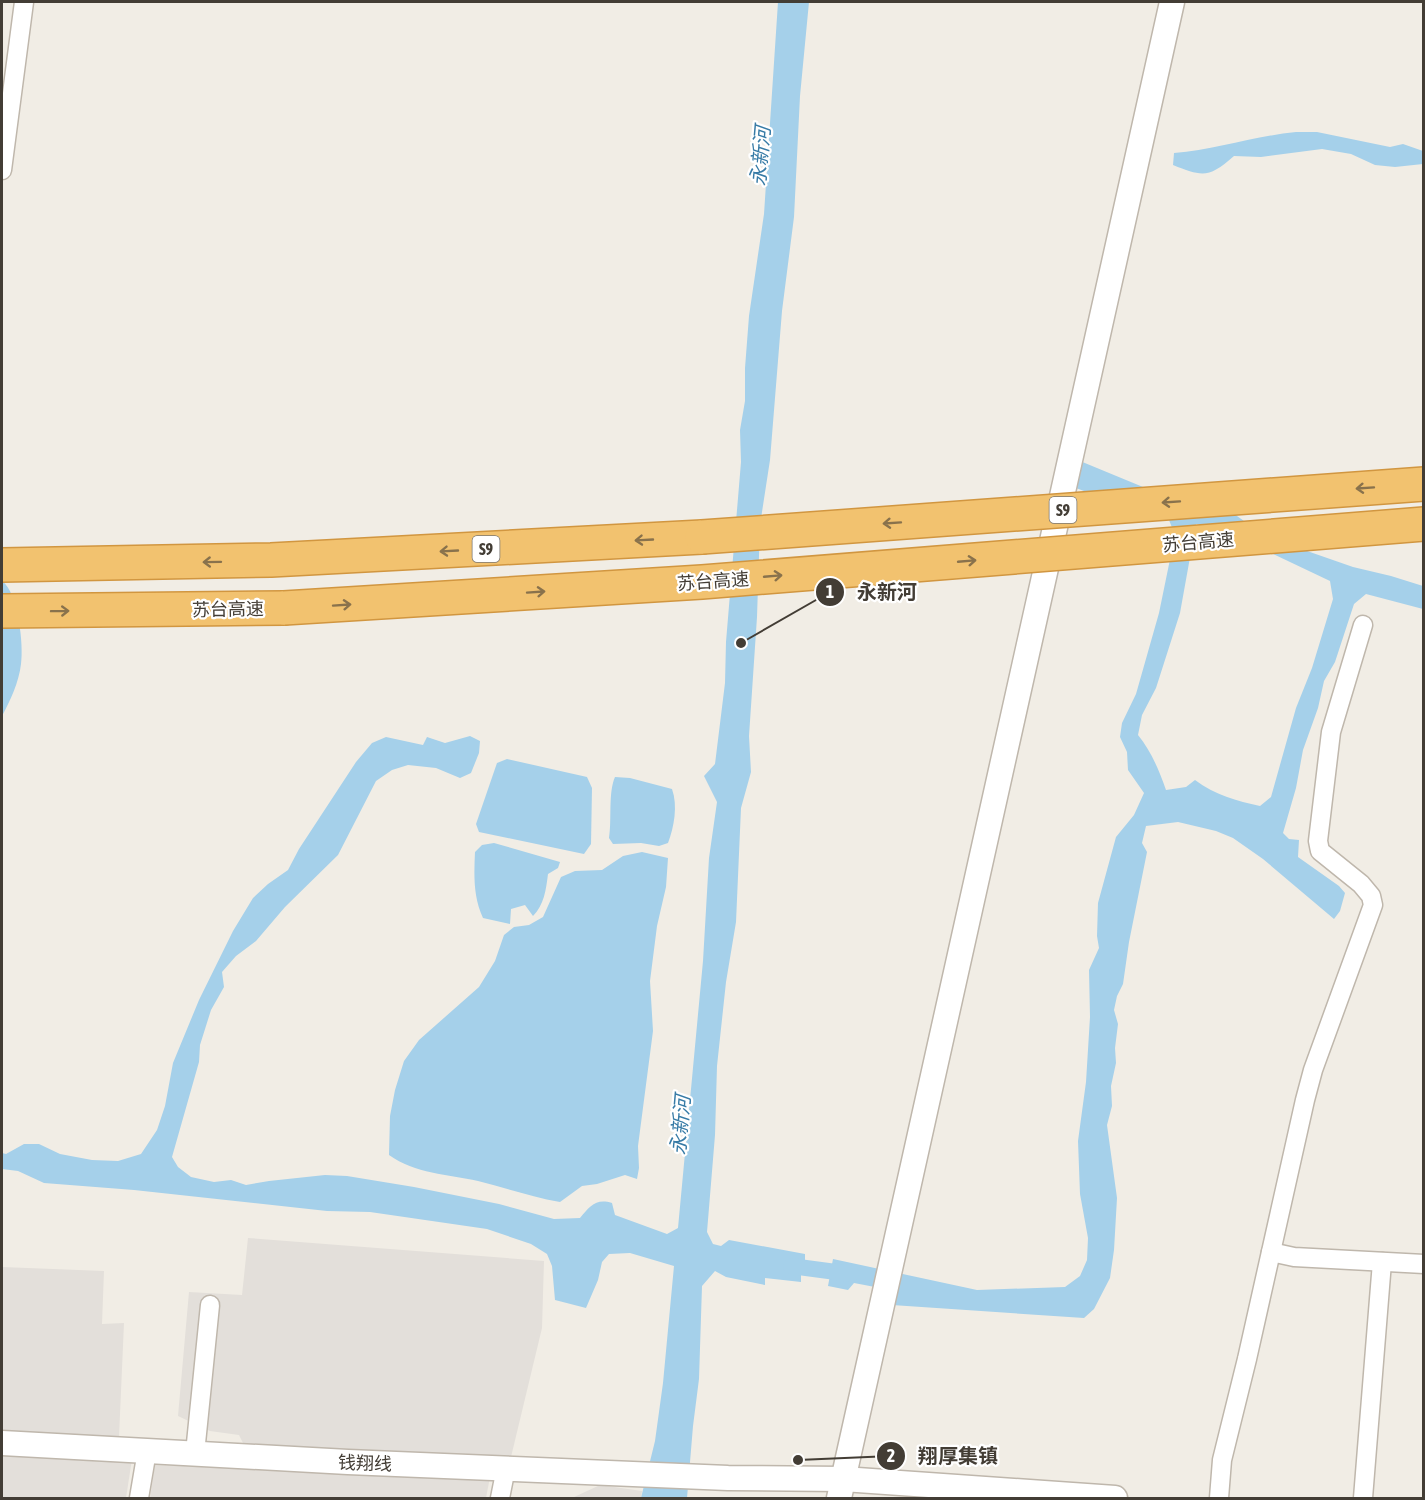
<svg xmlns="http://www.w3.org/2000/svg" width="1425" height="1500" viewBox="0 0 1425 1500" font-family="'Asap Condensed','Noto Sans SC',sans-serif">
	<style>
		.industrial { fill: #e3dfda }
		.water { fill: #a5d0ea; fill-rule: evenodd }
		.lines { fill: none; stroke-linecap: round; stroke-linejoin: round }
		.canal { stroke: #a5d0ea; stroke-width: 16 }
		.minor-casing { stroke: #bfb7ac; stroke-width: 21 }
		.tertiary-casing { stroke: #bfb7ac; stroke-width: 27 }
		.motorway-casing { stroke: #d19640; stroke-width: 36 }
		.minor { stroke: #fff; stroke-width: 18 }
		.tertiary { stroke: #fff; stroke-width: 24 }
		.motorway { stroke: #f2c26f; stroke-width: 33 }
		.motorway-bridge-casing { stroke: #d19640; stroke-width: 36; stroke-linecap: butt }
		.motorway-bridge { stroke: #f2c26f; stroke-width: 33 }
		.oneway { stroke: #89724c }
		.labels { text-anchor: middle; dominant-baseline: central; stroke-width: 4.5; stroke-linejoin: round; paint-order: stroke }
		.shield { fill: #fff; stroke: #7b7772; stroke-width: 1.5 }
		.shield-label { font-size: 16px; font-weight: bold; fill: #433d35 }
		.street-label { font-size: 18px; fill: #433d35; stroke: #fff }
		.water-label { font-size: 20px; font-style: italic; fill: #377ba6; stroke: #fff }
		.leader { fill: none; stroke: #433d35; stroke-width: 2 }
		.callout-dot { fill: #433d35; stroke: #fff; stroke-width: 2 }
		.mark-label { font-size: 18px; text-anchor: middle; font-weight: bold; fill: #fff }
		.callout-label { font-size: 20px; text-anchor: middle; font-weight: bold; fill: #433d35; stroke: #fff; stroke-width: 4.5; stroke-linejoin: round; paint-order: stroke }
	</style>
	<rect width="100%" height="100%" fill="#f1ede5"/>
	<g class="industrial">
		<polygon points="248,1238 544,1261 542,1328 511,1457 244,1445 239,1435 210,1431 178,1416 189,1292 242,1295"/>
		<polygon points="2,1267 104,1271 102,1324 124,1323 119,1437 2,1432"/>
		<polygon points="2,1453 132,1459 126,1498 2,1498"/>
		<polygon points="155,1465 490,1477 486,1498 150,1498"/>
		<polygon points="600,1485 642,1491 641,1498 572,1498"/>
	</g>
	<g class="water">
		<path d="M778,2H809L800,96L794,217L782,311L770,460L760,525L757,617L749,736L751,772L741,808L736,922L726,982L717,1066L715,1135L707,1232L713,1244L721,1246L729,1240L805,1254V1265L811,1268L809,1274H801V1282L765,1278V1285L726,1277L715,1271L702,1286L699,1379L693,1426L687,1498H641L655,1441L663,1383L674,1266L630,1253L609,1254L602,1262L598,1280L586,1308L555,1300L552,1266L547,1254L531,1244L487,1229L370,1212L327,1211L134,1190L44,1183L18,1171L2,1169V1153L6,1154L24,1144H39L60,1154L92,1160L118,1161L141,1154L157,1130L165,1106L173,1063L199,1000L233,931L253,898L268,884L288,870L299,849L356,762L372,743L386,737L423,745L427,737L445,743L470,736L480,741L479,753L471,773L460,778L436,768L408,765L392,770L376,781L338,855L285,907L256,941L236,956L222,972L224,987L211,1010L200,1045L199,1062L172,1157L178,1167L191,1177L214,1182L231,1180L246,1185L269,1181L325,1175L347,1176L414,1187L499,1204L554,1219L580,1218C590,1206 596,1198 612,1203L615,1215L667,1234L678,1228L703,961L709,858L717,802L704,776L715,764L725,683L726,642L741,462L740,430L745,401V368L749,316L764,214Z"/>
		<path d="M1296,132H1317L1390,147L1403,144L1423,151V164L1395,167L1375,165L1351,154L1322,149L1261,157L1234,156C1209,178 1203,177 1173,165L1174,153C1215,150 1254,136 1296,132Z"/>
		<path d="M1080,461L1143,487L1172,503L1230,511L1258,531L1287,544L1353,567L1391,576L1423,586V609L1366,594L1354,604L1335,662L1324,681L1318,708L1303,750L1296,788L1283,833L1289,839L1299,840L1298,857L1339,886L1345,893L1340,911L1334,919L1263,859L1233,838L1216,831L1178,822L1146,826L1142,843L1147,852L1129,942L1123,984L1117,996L1114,1010L1118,1024L1115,1048L1116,1063L1111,1086L1112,1106L1107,1125L1117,1198L1114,1250L1110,1278L1094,1309L1084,1318L892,1305L875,1287L854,1283L848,1290L828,1286L833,1259L977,1290L1065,1287L1080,1276L1087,1260L1088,1238L1080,1194L1078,1141L1086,1082L1090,1017L1089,970L1099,948L1097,936L1098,903L1116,837L1134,815L1144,793L1128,770L1127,752L1120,737L1122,723L1136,694L1159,613L1175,535L1169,520L1134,510L1076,488ZM1196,524L1218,528L1330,581L1333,599L1312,668L1296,708L1271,797L1260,806C1237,801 1215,795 1195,780L1186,787L1166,790C1159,770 1151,751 1138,735L1142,715L1156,688L1180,613Z"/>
		<path d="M2,581C18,592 24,645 21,664C19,682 10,701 2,716Z"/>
		<polygon points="507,759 587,777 592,788 591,844 584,854 479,832 476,824 497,763"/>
		<path d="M615,777L630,778L672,789C678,806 674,827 668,843L659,846L641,843L613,844L609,838C612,820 608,793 615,777Z"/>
		<path d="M494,843L560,862L558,868L548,874C546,890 544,905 533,916L525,905L511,909L510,924L483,918C473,897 474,874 475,852L482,845Z"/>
		<path d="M642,852L668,858L666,887L657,926L650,981L653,1031L638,1146L639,1168L637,1179L625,1175L597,1184L582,1186L560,1202C532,1197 506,1188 478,1181C448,1174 415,1174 389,1155L390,1116L395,1090L404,1061L419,1040L479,987L495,961L504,935L514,927L529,925L543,917L561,877L575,871L602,870L623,856Z"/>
	</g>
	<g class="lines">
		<polyline class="canal" points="791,1266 851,1274"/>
		<defs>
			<g id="minor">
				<polyline points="2,170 24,2"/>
				<polyline points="1271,1252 1294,1257 1424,1264"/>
				<polyline points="195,1453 210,1305"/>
				<polyline points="139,1498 147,1451"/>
				<polyline points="500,1498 506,1468"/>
				<polyline points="1219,1498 1222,1460 1247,1359 1305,1100 1313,1070 1373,905 1371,896 1361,884 1320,851 1318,841 1331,732 1363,625"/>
				<polyline points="1363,1498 1382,1262"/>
			</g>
			<g id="tertiary">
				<polyline points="2,1443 348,1462 728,1478 843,1479 1115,1498"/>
				<polyline points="839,1498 1172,2"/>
			</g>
			<g id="motorway">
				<polyline points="2,565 271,560 702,537"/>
				<polyline points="2,611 284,608"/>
			</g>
		</defs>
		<use href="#minor" class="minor-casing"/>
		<use href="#tertiary" class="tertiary-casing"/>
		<use href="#motorway" class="motorway-casing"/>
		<use href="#minor" class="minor"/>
		<use href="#tertiary" class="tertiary"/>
		<use href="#motorway" class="motorway"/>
		<defs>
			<g id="motorway-bridge">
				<polyline points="702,537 1424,484"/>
				<polyline points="284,608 702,582 1424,524"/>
			</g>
		</defs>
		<use href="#motorway-bridge" class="motorway-bridge-casing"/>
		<use href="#motorway-bridge" class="motorway-bridge"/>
	</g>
	<defs><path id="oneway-shaft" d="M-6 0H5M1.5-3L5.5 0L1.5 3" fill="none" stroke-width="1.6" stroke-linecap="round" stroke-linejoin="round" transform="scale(1.5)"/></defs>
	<g class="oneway">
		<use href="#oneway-shaft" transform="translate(1365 488) rotate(176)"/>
		<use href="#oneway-shaft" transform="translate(1171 502) rotate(176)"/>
		<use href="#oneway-shaft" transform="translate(892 523) rotate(176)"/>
		<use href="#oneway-shaft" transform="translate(644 540) rotate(177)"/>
		<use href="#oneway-shaft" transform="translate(449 551) rotate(177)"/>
		<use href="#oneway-shaft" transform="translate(967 561) rotate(-5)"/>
		<use href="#oneway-shaft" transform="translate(212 562) rotate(179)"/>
		<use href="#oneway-shaft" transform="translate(773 576) rotate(-5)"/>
		<use href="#oneway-shaft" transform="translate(536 592) rotate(-4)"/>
		<use href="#oneway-shaft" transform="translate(342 605) rotate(-4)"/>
		<use href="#oneway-shaft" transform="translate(60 611) rotate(-1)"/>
	</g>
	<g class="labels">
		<g class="shield">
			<rect x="1049.5" y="497" width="27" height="26" rx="4.5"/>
			<rect x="472.5" y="536" width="27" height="26" rx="4.5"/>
		</g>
		<g class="shield-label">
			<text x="1063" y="510">S9</text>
			<text x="486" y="549">S9</text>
		</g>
		<g class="street-label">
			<text transform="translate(1198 542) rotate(-5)">苏台高速</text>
			<text transform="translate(713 581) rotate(-4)">苏台高速</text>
			<text transform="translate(228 609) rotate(-1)">苏台高速</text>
			<text transform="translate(365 1463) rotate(2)">钱翔线</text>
		</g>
		<g class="water-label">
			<text transform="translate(760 156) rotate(-85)">永新河</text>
			<text transform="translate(680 1125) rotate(-85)">永新河</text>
		</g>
	</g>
	<path class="leader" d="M741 643L830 592M798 1460L891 1456"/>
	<g class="callout-dot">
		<circle cx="741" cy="643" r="6"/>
		<circle cx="798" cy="1460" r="6"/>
		<circle cx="830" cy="592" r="15"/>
		<circle cx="891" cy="1456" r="15"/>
	</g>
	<g class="mark-label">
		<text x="830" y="598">1</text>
		<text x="891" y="1462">2</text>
	</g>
	<g class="callout-label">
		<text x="887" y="599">永新河</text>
		<text x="958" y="1463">翔厚集镇</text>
	</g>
	<rect width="1425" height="1500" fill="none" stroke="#433d35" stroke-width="6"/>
</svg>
